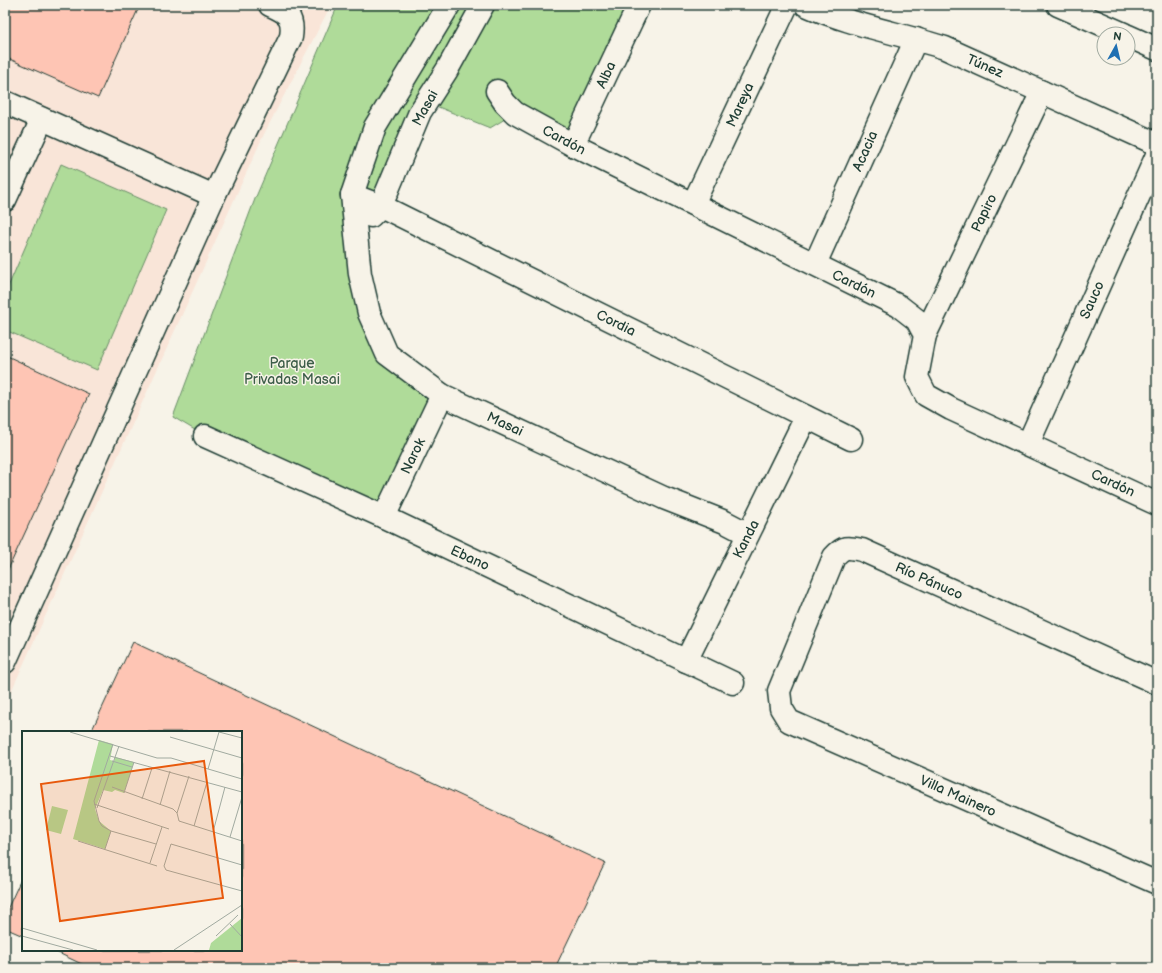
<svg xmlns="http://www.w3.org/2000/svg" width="1162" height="973" viewBox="0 0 1162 973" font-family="'Balsamiq Sans',sans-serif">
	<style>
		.built { fill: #f9e5d8 }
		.green { fill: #afdb99; stroke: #678c66 }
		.building { fill: #fec5b4; stroke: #1f3d34 }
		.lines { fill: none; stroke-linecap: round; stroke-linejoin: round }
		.minor-casing { stroke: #1f3d34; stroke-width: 25 }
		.minor { stroke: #f7f3e8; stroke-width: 22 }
		.labels { text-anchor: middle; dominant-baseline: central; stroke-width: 3; stroke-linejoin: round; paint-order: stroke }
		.street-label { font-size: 14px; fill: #1f3d34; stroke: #f7f3e8 }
		.park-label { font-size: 14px; fill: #3c5d48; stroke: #f7f3e8 }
		.inset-road { fill: none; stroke: #a1aaa0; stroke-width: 1 }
		.view { fill: #e8590c; fill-opacity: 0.15; stroke: #e8590c; stroke-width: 2 }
		.inset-edge { fill: none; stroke: #1f3d34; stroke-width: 2 }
	</style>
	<rect width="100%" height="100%" fill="#f7f3e8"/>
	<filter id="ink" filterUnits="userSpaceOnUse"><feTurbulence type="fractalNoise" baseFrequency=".025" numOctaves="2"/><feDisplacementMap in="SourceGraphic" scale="8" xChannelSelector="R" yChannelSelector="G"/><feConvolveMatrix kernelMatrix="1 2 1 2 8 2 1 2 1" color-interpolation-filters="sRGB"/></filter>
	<g filter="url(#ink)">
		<polygon class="built" points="5,5 331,5 264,134 5,705"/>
		<g class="green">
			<polygon points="338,5 639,5 573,145 515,113 490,128 426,102 356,231 387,354 442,395 384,517 205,436 173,417 255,199"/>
			<polygon points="61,164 166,210 97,370 5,330 5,294"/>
		</g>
		<g class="building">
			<polygon points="5,5 140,5 98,98 5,57"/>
			<polygon points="5,355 89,394 5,576"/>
			<polygon points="133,642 605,863 555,968 90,968 52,950 241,950 241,732 91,732"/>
			<polygon points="23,875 23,936 5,928 5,914"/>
		</g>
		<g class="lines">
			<defs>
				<g id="minor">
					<polyline points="449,5 375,127 352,195 360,274 369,313 387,354 442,395 664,498 725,522 748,534"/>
					<path d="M806,5C851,25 899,33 945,48L1157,144"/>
					<polyline points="1058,5 1124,34"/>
					<polyline points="1128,36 1157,49"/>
					<polyline points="497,91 505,103 515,113 573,145 899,306 917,320 925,335 917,377 926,395 951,409 1157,504"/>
					<polyline points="5,102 214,196"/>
					<polyline points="573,145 639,5"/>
					<polyline points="352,195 381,206 851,439"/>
					<polyline points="5,200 42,119"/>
					<polyline points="693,204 787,5"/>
					<polyline points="371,216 381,206 420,112 447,70 483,5"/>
					<polyline points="815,264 916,39"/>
					<polyline points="925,335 1042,92"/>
					<polyline points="205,436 384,517 733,683"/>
					<polyline points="1028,444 1157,155"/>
					<polyline points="384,517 442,395"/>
					<polyline points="686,661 806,417"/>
					<path d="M5,662L214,196L291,37C294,17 288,13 270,5"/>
					<path d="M1157,683L862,550C847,547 844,546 834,557L779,691L781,708L789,721L1157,883"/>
				</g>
			</defs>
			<use href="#minor" class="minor-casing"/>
			<use href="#minor" class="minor"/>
		</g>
	</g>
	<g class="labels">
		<g class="street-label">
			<text transform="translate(985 66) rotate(24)">Túnez</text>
			<text transform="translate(606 75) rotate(-65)">Alba</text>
			<text transform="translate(740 105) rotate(-65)">Mareya</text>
			<text transform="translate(425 108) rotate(-61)">Masai</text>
			<text transform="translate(564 140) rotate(28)">Cardón</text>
			<text transform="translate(865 151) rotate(-66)">Acacia</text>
			<text transform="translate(984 213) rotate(-64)">Papiro</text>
			<text transform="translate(854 284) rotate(26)">Cardón</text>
			<text transform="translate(1092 300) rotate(-66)">Sauco</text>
			<text transform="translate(616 323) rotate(26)">Cordia</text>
			<text transform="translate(505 424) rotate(25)">Masai</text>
			<text transform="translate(413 456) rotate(-64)">Narok</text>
			<text transform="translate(1113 483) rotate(25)">Cardón</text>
			<text transform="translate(746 539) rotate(-63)">Kanda</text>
			<text transform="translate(470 558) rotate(25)">Ebano</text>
			<text transform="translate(929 581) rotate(24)">Río Pánuco</text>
			<text transform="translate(958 796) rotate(24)">Villa Mainero</text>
		</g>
		<g class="park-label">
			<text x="292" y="363">Parque<tspan x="292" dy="16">Privadas Masai</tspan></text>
		</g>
	</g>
	<g transform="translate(22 731)">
		<rect width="220" height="220" fill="#f7f3e8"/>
		<path d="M77,9L91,13L88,29L92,30L93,26L112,31L102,62L93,59L90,61L81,59L73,78L77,90L89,100L83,118L51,108ZM30,75L46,79L39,103L24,99ZM220,187V219H187L189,212Z" fill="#afdb99"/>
		<path class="inset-road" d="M48,1L135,27H149L220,48M148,6L220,27M91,13L72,70L77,90L80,95L89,100L134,113M88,25L220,61M90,30L110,36M186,38L197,1L220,7M90,56L151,78L155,82L157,90L220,110M102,62L112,31M120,68L130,37M72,73L147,98M138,74L148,40M75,77L97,15M155,82L167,45M172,95L185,51M191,101L203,56M208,106L220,66M56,110L135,135M83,118L89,100M128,132L140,96M220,134L149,113L142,135L144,139L220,160M208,193L220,206M0,197L75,219M0,205L51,219M194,205L216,184M152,219L220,174"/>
		<path class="view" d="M182,30L201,167L38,190L19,53Z"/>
		<rect width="220" height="220" class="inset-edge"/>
	</g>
	<rect width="1162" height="973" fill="none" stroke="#f7f3e8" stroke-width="20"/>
	<rect x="10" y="10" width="1142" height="953" fill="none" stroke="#1f3d34" stroke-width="1.5" filter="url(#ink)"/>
	<g transform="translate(1116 46) rotate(8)"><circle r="19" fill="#f7f3e8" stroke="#a1aaa0"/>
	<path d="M0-3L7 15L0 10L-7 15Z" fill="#1f6fb2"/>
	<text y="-6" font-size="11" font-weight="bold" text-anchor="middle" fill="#1f3d34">N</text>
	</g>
</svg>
